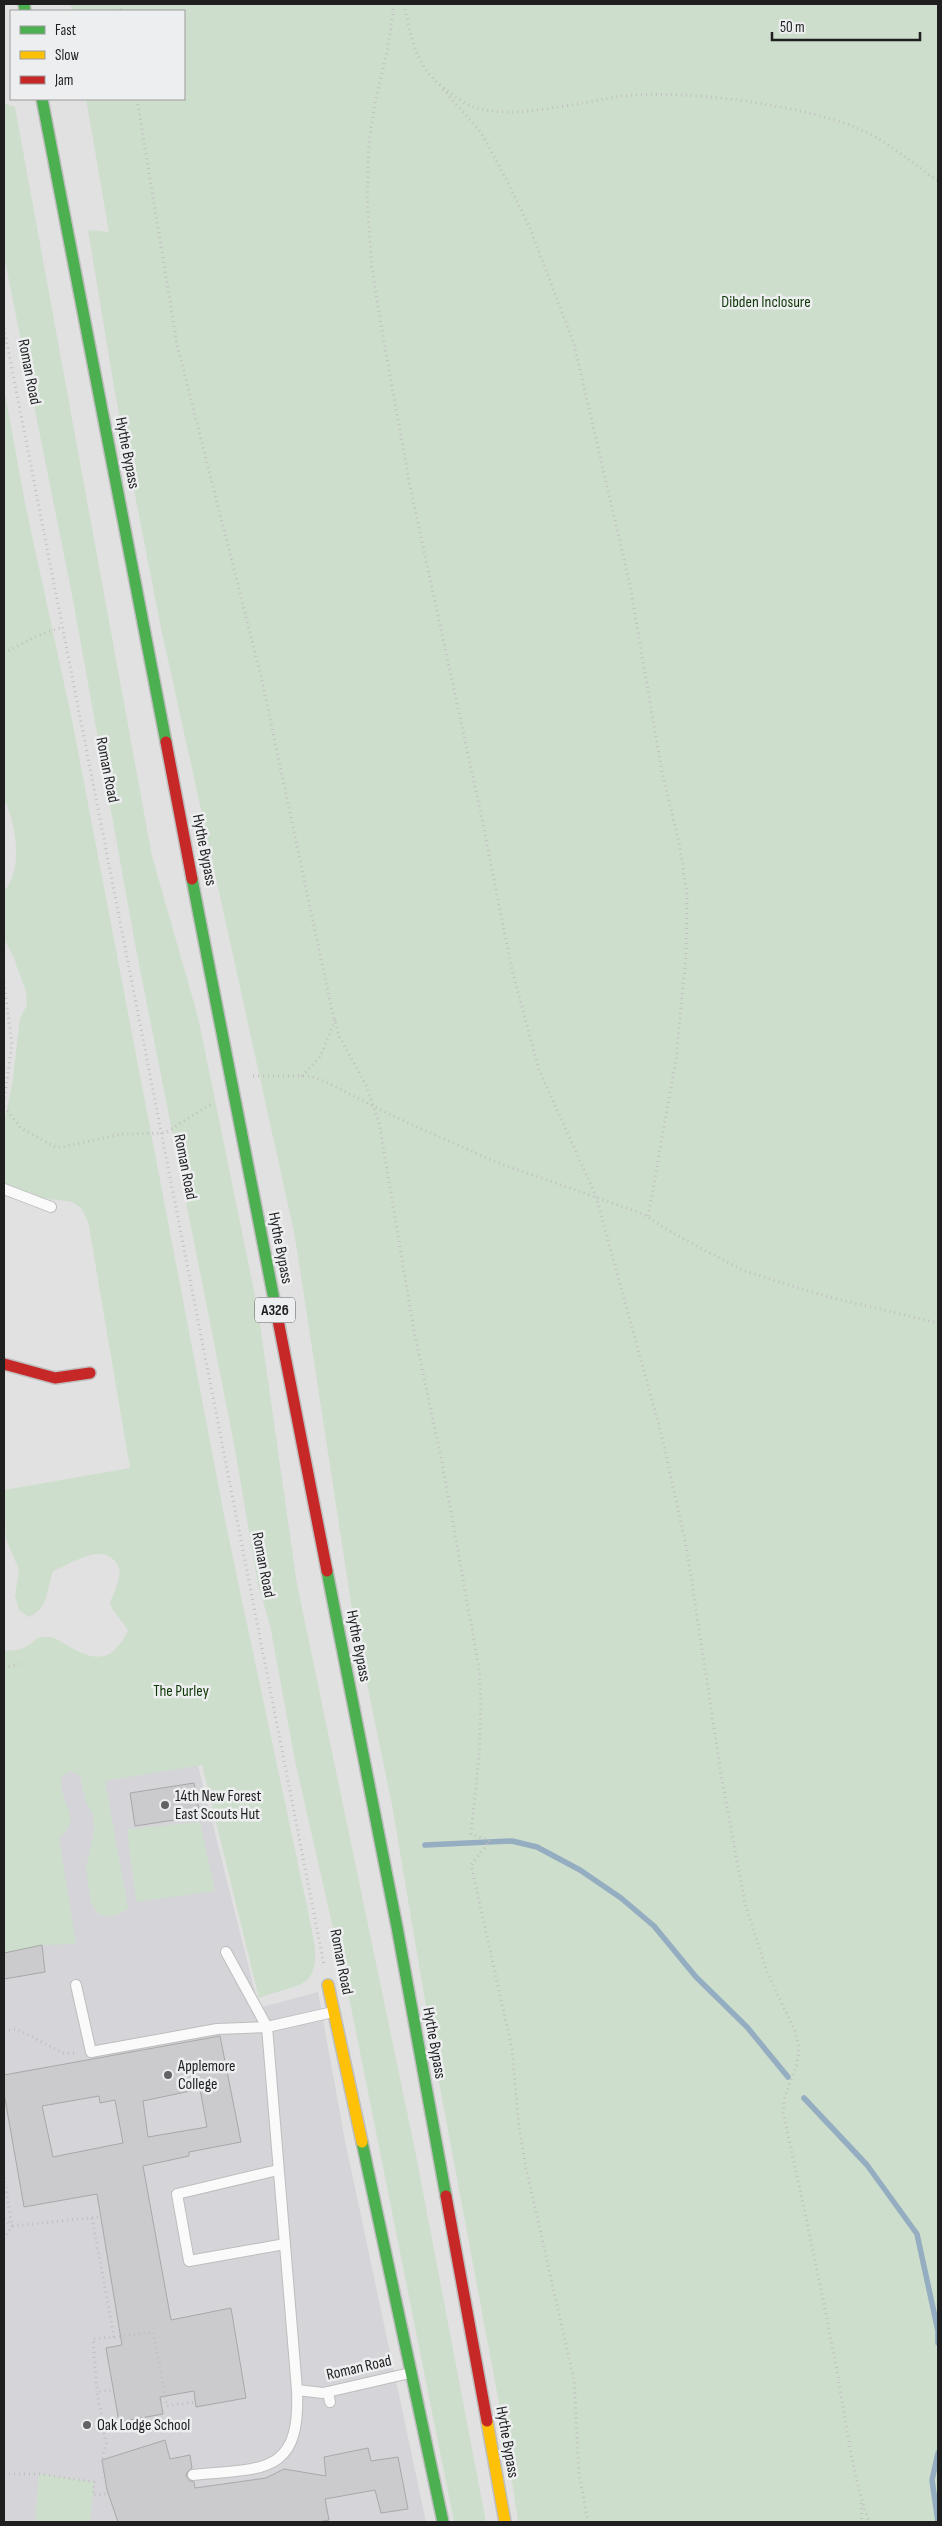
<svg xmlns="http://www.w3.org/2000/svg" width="942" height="2526" viewBox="0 0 942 2526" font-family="'Sofia Sans Condensed',sans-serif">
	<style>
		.built { fill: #d4d4d9 }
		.green { fill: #cedecc }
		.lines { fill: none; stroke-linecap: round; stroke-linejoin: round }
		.stream { stroke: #94adc1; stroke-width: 5.5 }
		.building { fill: #cbcacc; stroke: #a9a8a9; fill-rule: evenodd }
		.lane-casing { stroke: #bebebe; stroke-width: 12 }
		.fast-casing { stroke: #bebebe; stroke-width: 14 }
		.slow-casing { stroke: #bebebe; stroke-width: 14 }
		.jam-casing { stroke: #bebebe; stroke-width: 14 }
		.path { stroke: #c0c0c2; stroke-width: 3; stroke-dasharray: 1 4; stroke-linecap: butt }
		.lane { stroke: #fafafa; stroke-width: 10 }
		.fast { stroke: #4caf50; stroke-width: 11 }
		.slow { stroke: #ffc107; stroke-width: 11 }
		.jam { stroke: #c62828; stroke-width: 11 }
		.poi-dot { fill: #636364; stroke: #edeeef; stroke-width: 2 }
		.labels { text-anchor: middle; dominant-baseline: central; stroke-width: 5; stroke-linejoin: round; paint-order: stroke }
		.shield { fill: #edeeef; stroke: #5d5d5e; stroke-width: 1 }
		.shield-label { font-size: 15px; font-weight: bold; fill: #1f1f20 }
		.park-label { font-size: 16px; fill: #0e3706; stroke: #edeeef }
		.street-label { font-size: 16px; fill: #1f1f20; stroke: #edeeef }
		.poi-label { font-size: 16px; fill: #1f1f20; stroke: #edeeef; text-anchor: start }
	</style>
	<rect width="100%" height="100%" fill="#e1e1e1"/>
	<polygon class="built" points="189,1730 259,2008 318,1992 345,2141 426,2522 4,2522 4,1769"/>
	<g class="green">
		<polygon points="70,4 938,4 938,2522 518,2522 507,2446 438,2077 392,1805 353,1616 295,1237 161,628 115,393 88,230 109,232 86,99 184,99 184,11 72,11"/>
		<polygon points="4,103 15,107 152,856 198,1017 258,1310 297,1584 415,2150 486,2522 454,2522 351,2007 295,1761 270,1625 258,1584 234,1444 136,949 72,595 4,256"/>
		<path d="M4,388L25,503L72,720L226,1525L308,1911C311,1933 327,1974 299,1985C286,1990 272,1993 259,1998L202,1765L105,1781L128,1908C118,1916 111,1917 99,1915L91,1903L86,1868L94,1831L93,1815L86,1802L80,1776L71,1771L61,1777C59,1805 84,1818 59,1838L76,1944L42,1945L4,1953V1651C10,1650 18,1651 23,1648C30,1646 34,1638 43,1637C55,1635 62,1643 72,1648C100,1664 114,1658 128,1631C122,1620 114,1614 110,1603C112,1596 116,1589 118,1581C121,1574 120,1565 114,1560C98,1544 70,1565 53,1571C46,1590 50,1607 29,1617L19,1610L15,1596L19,1570L6,1539L4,1490L130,1468L88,1221L81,1208L72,1202L33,1197L4,1183V1123L12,1085L20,1019L27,1005L26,992L14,958L4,939V891C24,869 16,824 4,799Z"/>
		<polygon points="200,1822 215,1891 136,1902 127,1829"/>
		<polygon points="39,2474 94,2482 90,2522 35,2522"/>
	</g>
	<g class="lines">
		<g class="stream">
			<polyline points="425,1845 512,1841 537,1847 580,1870 621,1898 654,1926 696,1977 747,2027 788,2077"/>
			<polyline points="804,2098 867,2165 917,2234 938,2331 938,2343"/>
			<polyline points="938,2522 932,2480 938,2453"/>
		</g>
	</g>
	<g class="building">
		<polygon points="194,1783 200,1816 135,1826 130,1793"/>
		<polygon points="42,1945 45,1972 4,1979 4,1953"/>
		<path d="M220,2036L241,2142L189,2152V2156L143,2166L171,2320L231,2308L246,2398L196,2407L194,2391L160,2397L163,2414L119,2422L106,2348L122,2345L97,2194L24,2207L4,2093V2075ZM200,2089L207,2127L148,2137L143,2101ZM99,2096L100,2103L115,2100L123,2143L53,2157L42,2106Z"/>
		<polygon points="165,2440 170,2459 190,2455 192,2468 187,2472 186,2476 190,2481 194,2482 195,2488 266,2478 284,2469 326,2476 324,2457 368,2448 371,2461 398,2457 408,2509 381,2513 375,2490 325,2499 329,2520 318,2522 118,2522 107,2490 102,2460"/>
	</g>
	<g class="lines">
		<defs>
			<g id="lane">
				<polyline points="4,1189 51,1207"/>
				<polyline points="76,1985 91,2052 217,2029 267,2027 226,1952"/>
				<polyline points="333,2012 267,2027 297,2390 323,2393 410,2373"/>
				<polyline points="278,2170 177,2194 189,2261 285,2244"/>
				<polyline points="328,2392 330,2402"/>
				<path d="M193,2475C262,2468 301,2476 297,2390"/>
			</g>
			<g id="fast">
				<polyline points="24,4 25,11"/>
				<polyline points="42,99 166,742"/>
				<polyline points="192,879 278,1320"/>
				<polyline points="327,1571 397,1927 446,2196"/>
				<polyline points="362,2142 443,2522"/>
			</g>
			<g id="slow">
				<polyline points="328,1985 362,2142"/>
				<polyline points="487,2421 505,2522"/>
			</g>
			<g id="jam">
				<polyline points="166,742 192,879"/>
				<polyline points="278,1320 327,1571"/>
				<polyline points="4,1364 55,1378 90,1373"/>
				<polyline points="446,2196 487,2421"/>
			</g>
		</defs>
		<use href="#lane" class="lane-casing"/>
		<use href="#fast" class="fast-casing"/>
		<use href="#slow" class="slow-casing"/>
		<use href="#jam" class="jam-casing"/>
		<g class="path">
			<polyline points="119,4 121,11"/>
			<path d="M394,4L388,48L375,102L369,142L367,199L372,268L382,331L410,486L481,814L512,970L539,1070L596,1196L662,1437L687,1550L721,1774L745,1904L767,1972L795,2031L799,2048L797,2064L785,2096L783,2113C802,2197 820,2282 836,2366C846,2419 851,2472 869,2522"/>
			<path d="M404,4C414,47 415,70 455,96C460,99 465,104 471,106C512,122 581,101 624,96C683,89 805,105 859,129C888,141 913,164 938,181"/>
			<polyline points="443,89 482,134 504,175 530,228 574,344 630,585 662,772 679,842 687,894 686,955 676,1059 648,1217"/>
			<polyline points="137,99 177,344 261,676 331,1006 339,1036 366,1085 379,1122 414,1331 442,1462 479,1668 481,1704 479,1756 471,1834 490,1841 471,1865 512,2049 519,2128 526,2168 574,2380 579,2474 588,2522"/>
			<polyline points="4,328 324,1965"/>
			<polyline points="4,653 37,636 62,627"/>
			<polyline points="4,983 12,1044 4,1100"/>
			<polyline points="253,1076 310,1076 324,1081 395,1117 496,1162 643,1214 669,1231 742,1270 821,1295 938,1323"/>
			<polyline points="302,1076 320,1057 335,1020"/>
			<polyline points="4,1107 21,1128 57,1148 122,1134 165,1133 211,1104"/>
			<polyline points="4,1668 19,1664"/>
			<polyline points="4,2031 17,2029 63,2053 78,2053"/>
			<polyline points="4,2177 12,2226 100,2217"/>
			<polyline points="92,2218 114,2337 93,2339 97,2392"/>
			<polyline points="4,2219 12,2226 4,2239"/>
			<polyline points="114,2337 153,2332 167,2406 196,2402"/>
			<polyline points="4,2474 39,2474 94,2482 93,2495 108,2494 102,2460 106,2443 97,2392 113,2390"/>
			<polyline points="861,2503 862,2522"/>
		</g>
		<use href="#lane" class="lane"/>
		<use href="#fast" class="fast"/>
		<use href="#slow" class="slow"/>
		<use href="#jam" class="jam"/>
	</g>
	<g class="poi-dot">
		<circle cx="165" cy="1805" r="5"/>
		<circle cx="168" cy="2075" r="5"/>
		<circle cx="87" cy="2425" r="5"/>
	</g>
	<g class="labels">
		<rect class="shield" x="255" y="1297.5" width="40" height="25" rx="4"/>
		<g class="shield-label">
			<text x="275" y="1310">A326</text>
		</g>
		<g class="park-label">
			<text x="766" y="302">Dibden Inclosure</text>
			<text x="181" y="1691">The Purley</text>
		</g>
		<g class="street-label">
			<text transform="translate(29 372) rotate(79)">Roman Road</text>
			<text transform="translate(127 453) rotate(79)">Hythe Bypass</text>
			<text transform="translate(107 770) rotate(79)">Roman Road</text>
			<text transform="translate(204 850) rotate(79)">Hythe Bypass</text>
			<text transform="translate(185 1167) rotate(79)">Roman Road</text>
			<text transform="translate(280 1248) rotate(79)">Hythe Bypass</text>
			<text transform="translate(263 1565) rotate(79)">Roman Road</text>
			<text transform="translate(358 1646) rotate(79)">Hythe Bypass</text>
			<text transform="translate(341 1962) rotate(79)">Roman Road</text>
			<text transform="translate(434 2043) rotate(80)">Hythe Bypass</text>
			<text transform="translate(359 2368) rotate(-13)">Roman Road</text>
			<text transform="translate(507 2442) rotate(80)">Hythe Bypass</text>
		</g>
		<g class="poi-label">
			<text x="175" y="1796">14th New Forest<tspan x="175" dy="18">East Scouts Hut</tspan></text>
			<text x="178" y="2066">Applemore<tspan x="178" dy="18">College</tspan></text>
			<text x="97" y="2425">Oak Lodge School</text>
		</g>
	</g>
	<rect width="942" height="2526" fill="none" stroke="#1f1f20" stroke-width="10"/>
	<rect x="10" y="10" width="175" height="90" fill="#edeeef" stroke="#9b9b9c"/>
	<rect x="20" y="26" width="25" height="8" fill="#4caf50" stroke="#9b9b9c"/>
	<text x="55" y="35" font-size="15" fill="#1f1f20">Fast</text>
	<rect x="20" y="51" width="25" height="8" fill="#ffc107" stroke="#9b9b9c"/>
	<text x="55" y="60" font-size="15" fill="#1f1f20">Slow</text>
	<rect x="20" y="76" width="25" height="8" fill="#c62828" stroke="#9b9b9c"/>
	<text x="55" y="85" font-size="15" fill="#1f1f20">Jam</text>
	<path d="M772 32v8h148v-8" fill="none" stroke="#1f1f20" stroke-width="2.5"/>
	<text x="780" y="32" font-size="15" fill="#1f1f20" stroke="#edeeef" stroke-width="4" paint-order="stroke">50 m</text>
</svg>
